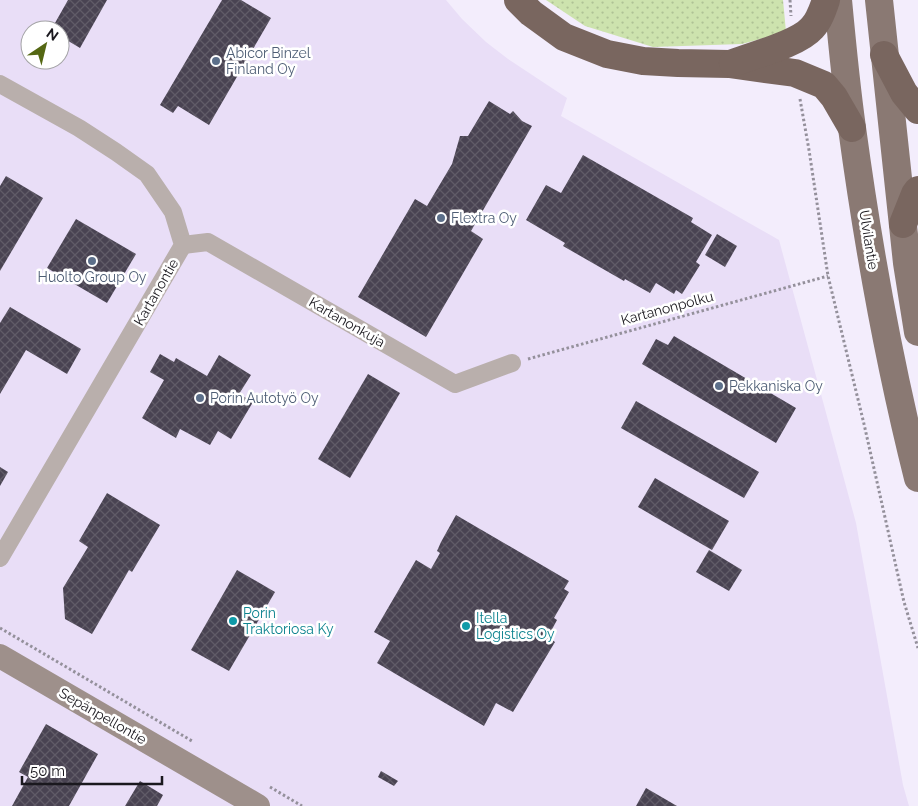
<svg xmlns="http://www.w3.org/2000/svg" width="918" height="806" viewBox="0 0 918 806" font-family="Raleway,sans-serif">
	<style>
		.built { fill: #e9def7; fill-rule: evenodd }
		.grass { fill: url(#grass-dots) }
		.building { fill: url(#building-cross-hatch) }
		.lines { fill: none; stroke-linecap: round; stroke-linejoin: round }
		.path { stroke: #94909b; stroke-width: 3; stroke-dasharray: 2.5 2.5; stroke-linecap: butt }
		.street { stroke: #b9afac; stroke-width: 18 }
		.secondary { stroke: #9e908b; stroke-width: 24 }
		.primary { stroke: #8a7973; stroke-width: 28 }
		.highway { stroke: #79665f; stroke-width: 28 }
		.service-dot { fill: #5c6f8a; stroke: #fff; stroke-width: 2 }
		.culture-dot { fill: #0f9aa8; stroke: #fff; stroke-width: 2 }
		.labels { text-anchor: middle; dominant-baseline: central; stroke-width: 5; stroke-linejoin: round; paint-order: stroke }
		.service-label { font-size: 14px; fill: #4e5e75; stroke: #fff; text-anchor: start }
		.street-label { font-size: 14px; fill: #1a181e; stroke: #fff }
		.culture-label { font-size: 14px; fill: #0d838f; stroke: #fff; text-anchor: start }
	</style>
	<defs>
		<pattern id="grass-dots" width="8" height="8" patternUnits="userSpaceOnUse" patternTransform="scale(1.25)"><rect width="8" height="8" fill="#cde3ae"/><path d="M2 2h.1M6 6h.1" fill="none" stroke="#afc295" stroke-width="1.8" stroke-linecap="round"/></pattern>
		<pattern id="building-cross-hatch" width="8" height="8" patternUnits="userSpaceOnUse" patternTransform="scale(1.25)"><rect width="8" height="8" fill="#494352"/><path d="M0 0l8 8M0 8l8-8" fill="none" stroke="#605b67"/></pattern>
	</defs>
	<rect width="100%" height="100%" fill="#f3edfc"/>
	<path class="built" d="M0,0H446L462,19L486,42L508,59L567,98L561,116L779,240L856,523L903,785L909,806H0ZM30,30H60V60H30Z"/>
	<polygon class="grass" points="546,0 783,0 786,32 742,44 653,47 585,26"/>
	<g class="building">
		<polygon points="68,0 107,0 80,48 60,36 60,30 51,30"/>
		<polygon points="222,0 241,0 271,18 209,125 178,106 173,113 160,105"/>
		<polygon points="489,101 510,114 513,111 522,121 532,126 471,231 483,239 426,337 358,297 415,199 427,206 452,164 460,136 468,136"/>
		<polygon points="583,155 693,218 691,222 712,235 696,262 700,265 682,294 676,290 674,294 656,283 650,293 625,279 624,281 563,246 565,243 526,220 546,185 561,193"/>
		<polygon points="6,176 43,198 0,271 0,186"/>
		<polygon points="76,219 136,254 107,303 47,268"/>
		<polygon points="717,234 737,246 725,267 705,255"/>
		<polygon points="10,307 81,349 67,374 26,350 0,394 0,323"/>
		<polygon points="674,336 796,408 776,443 642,364 656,339 668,345"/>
		<polygon points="160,354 174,362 176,358 207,376 219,355 251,375 239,394 253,402 231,439 218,431 210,445 180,429 176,438 142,418 164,380 150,372"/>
		<polygon points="368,374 400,393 350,478 318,459"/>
		<polygon points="636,401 759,472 744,498 621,428"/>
		<polygon points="0,467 8,472 0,486"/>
		<polygon points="655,478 729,521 712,550 638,507"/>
		<polygon points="107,493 160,525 132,572 129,570 92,634 65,619 63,588 88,547 79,541"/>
		<polygon points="456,515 569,581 564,589 569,592 554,618 557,620 548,637 555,642 513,712 496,703 484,726 377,663 390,641 374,632 416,560 431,569 440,553 437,551 441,542"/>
		<polygon points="709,550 742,570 729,591 696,572"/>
		<polygon points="237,570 275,592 229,671 191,650"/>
		<polygon points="46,724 98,754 69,806 12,806 28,777 19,772"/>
		<polygon points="381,771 398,781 394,786 378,777"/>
		<polygon points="140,781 163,795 157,806 125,806"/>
		<polygon points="646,788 677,806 636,806"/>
	</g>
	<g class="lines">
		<g class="path">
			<polyline points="790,0 791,16"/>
			<polyline points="800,99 809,150 828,276 864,424 904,602 918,648"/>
			<polyline points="528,359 828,276"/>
			<polyline points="0,628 192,741"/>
			<polyline points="270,787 302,806"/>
		</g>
		<g class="street">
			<polyline points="0,84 79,128 116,152 147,174 173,212 183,245 0,558"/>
			<polyline points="183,245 208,242 455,384 512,363"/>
		</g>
		<polyline class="secondary" points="0,656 258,806"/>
		<g class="primary">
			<path d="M838,0C842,43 846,85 852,128C868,246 889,363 918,478"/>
			<polyline points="879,0 907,263 918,332"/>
		</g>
		<g class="highway">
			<polyline points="518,0 531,13 564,37 607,54 643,61 678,63 729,64 795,73 824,85 834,97 852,128"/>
			<polyline points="884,55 904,93 918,110"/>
			<path d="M733,63C753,55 798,44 812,28C819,21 823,9 826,0"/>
			<polyline points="903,224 915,194 918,190"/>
		</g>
	</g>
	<g class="service-dot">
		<circle cx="216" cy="61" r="5"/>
		<circle cx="441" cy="218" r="5"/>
		<circle cx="92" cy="261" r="5"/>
		<circle cx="719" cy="386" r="5"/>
		<circle cx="200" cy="398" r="5"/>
	</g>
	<g class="culture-dot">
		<circle cx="233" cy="621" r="5"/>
		<circle cx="466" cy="626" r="5"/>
	</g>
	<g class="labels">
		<g class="service-label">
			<text x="226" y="53">Abicor Binzel<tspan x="226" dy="16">Finland Oy</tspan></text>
			<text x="451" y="218">Flextra Oy</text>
			<text x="92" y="277" text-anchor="middle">Huolto Group Oy</text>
			<text x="729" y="386">Pekkaniska Oy</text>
			<text x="210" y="398">Porin Autotyö Oy</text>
		</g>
		<g class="street-label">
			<text transform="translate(869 240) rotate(81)">Ulvilantie</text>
			<text transform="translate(156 292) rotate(-60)">Kartanontie</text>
			<text transform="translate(667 308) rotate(-15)">Kartanonpolku</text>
			<text transform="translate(347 322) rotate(30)">Kartanonkuja</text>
			<text transform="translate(103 716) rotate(30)">Sepänpellontie</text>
		</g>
		<g class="culture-label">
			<text x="243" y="613">Porin<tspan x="243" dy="16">Traktoriosa Ky</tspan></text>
			<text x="476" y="618">Itella<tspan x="476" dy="16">Logistics Oy</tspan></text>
		</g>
	</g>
	<g transform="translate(45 45) rotate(35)"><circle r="24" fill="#ffffff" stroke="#a3a3a5"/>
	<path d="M0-4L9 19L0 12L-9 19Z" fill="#546713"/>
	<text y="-8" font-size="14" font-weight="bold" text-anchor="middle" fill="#1a181e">N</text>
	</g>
	<path d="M22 776v8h140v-8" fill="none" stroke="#1a181e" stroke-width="2.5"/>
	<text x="30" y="776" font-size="15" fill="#1a181e" stroke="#ffffff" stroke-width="4" paint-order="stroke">50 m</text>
</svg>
